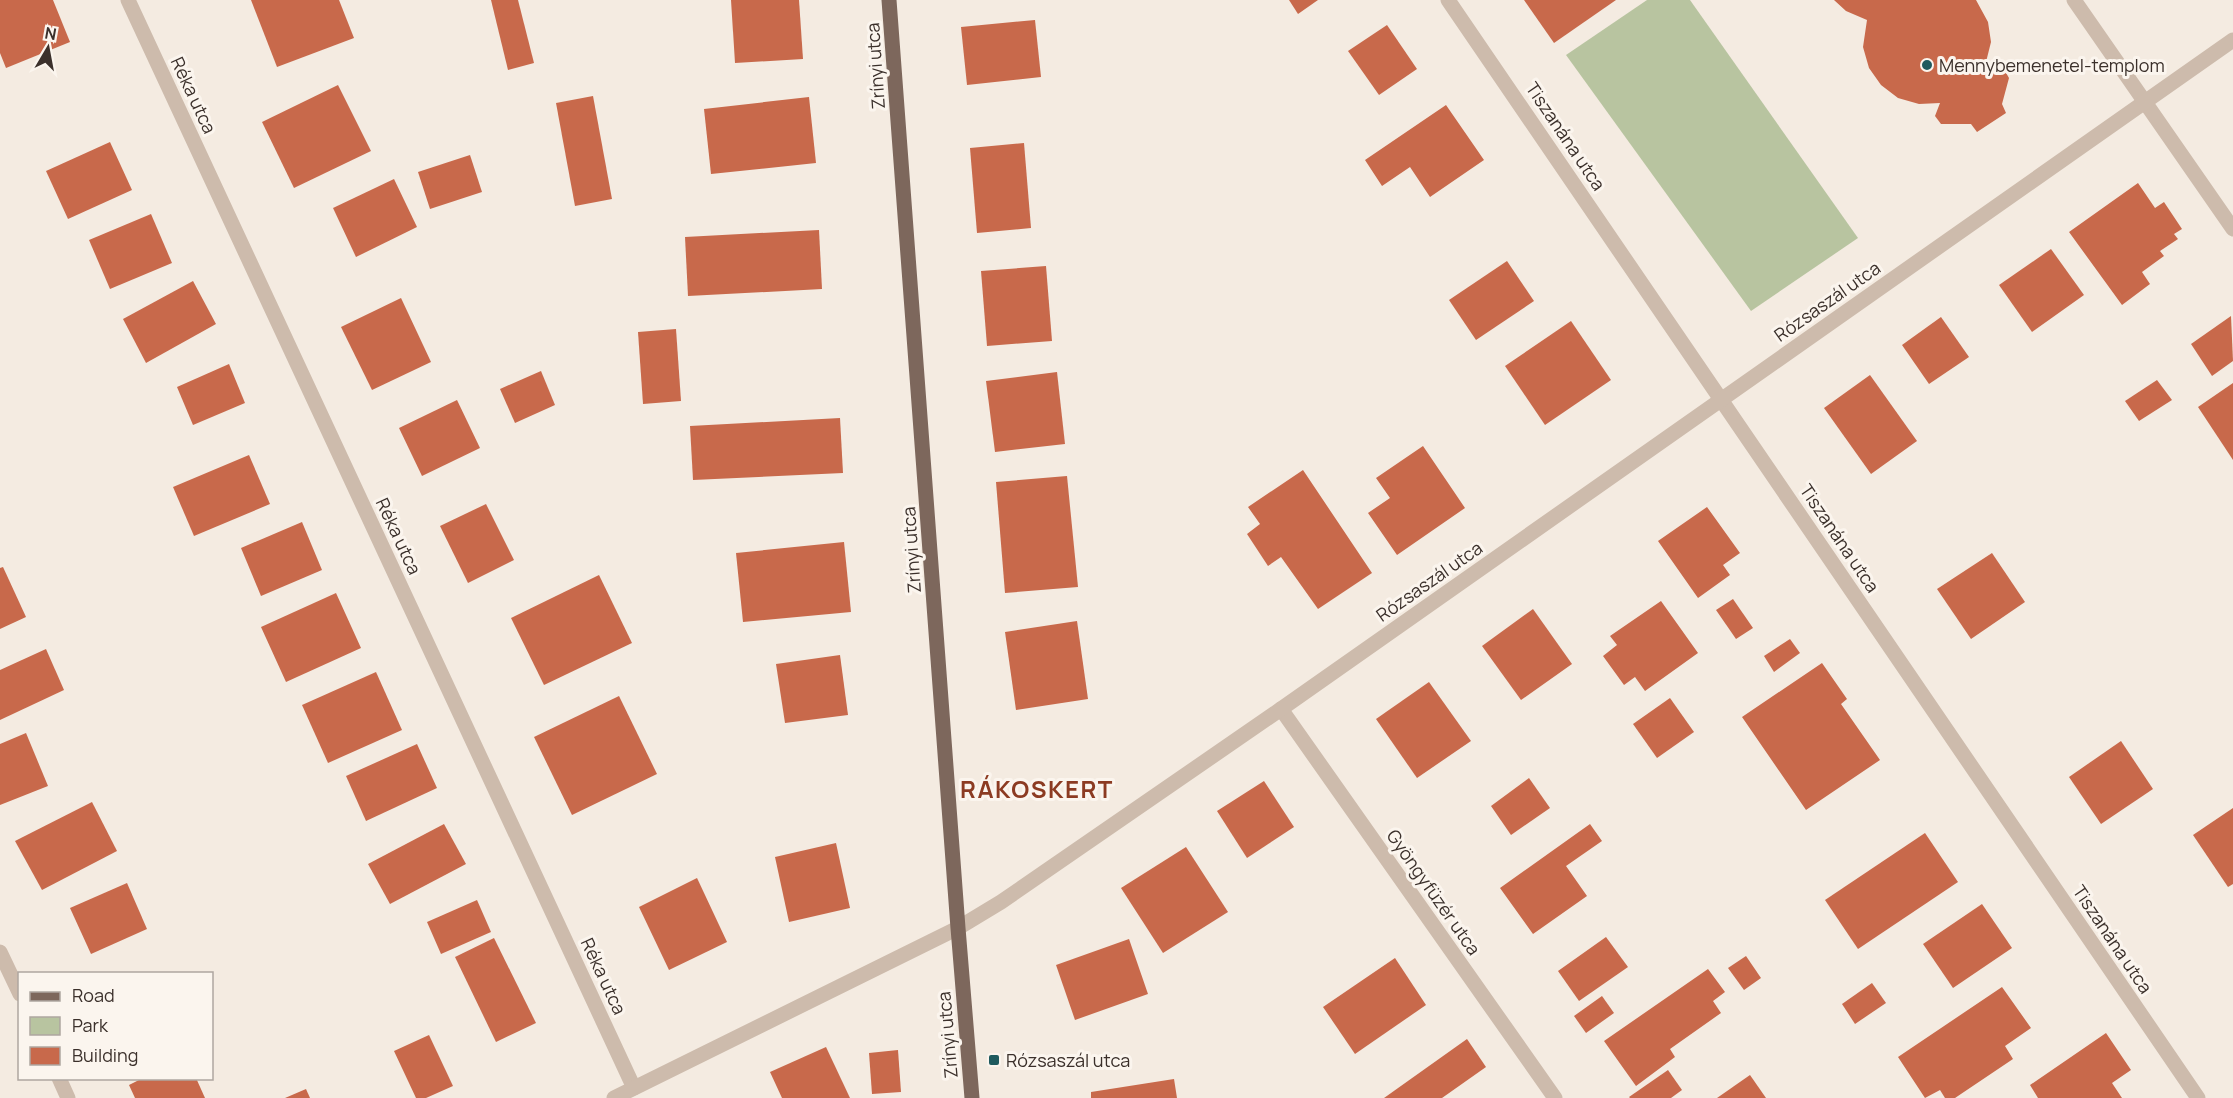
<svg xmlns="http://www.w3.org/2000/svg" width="2233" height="1098" viewBox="0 0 2233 1098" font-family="Manrope,sans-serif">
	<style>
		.green { fill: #b8c4a0 }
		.building { fill: #c8694b }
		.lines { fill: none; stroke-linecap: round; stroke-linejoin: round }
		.minor { stroke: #cdbbac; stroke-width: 15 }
		.major { stroke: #7d675c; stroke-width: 15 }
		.poi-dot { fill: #1f5a5e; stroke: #fbf5ee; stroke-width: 2 }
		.labels { text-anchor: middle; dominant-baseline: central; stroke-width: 6; stroke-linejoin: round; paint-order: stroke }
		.poi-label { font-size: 18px; fill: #3b302b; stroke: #fbf5ee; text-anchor: start }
		.street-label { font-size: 18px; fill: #3b302b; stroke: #fbf5ee }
		.district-label { font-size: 24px; font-weight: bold; letter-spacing: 1.5px; fill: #8c3b22; stroke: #fbf5ee }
	</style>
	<rect width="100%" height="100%" fill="#f4ebe1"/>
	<polygon class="green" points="1647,0 1690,0 1858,238 1751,311 1566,55"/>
	<g class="building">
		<polygon points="0,0 53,0 70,42 6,68 0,53"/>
		<polygon points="251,0 339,0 354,38 277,67"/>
		<polygon points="491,0 518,0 534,63 508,70"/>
		<polygon points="731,0 799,0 803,59 735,63"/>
		<polygon points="1289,0 1318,0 1298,14"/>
		<polygon points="1524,0 1616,0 1554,43"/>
		<polygon points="1834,0 1976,0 1988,22 1991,42 1985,66 2005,71 2009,78 2002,104 2006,113 1977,132 1971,124 1941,124 1935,116 1940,103 1919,104 1898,98 1881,85 1869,68 1863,47 1867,20 1846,11"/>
		<polygon points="1035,20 1041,77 967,85 961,27"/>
		<polygon points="1387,25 1417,69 1379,95 1348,51"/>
		<polygon points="338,85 371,151 294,188 262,122"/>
		<polygon points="593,96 612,199 575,206 556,103"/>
		<polygon points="809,97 816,163 711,174 704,109"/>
		<polygon points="1446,105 1484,160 1430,197 1410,167 1382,186 1365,160"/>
		<polygon points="110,142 132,190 68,219 46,171"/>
		<polygon points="1024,143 1031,228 977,233 970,148"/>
		<polygon points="470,155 482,192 430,209 418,172"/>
		<polygon points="394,179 417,227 356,257 333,208"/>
		<polygon points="2138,183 2155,208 2164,202 2182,229 2174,234 2178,239 2160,251 2164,256 2142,272 2150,284 2122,305 2069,232"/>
		<polygon points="151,214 172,263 110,289 89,240"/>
		<polygon points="819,230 822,289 688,296 685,237"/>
		<polygon points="2051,249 2084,295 2032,332 1999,285"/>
		<polygon points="1507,261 1534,301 1476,340 1449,300"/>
		<polygon points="1046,266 1052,341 987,346 981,271"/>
		<polygon points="193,281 216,324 146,363 123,319"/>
		<polygon points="401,298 431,362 372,390 341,327"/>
		<polygon points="2231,316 2233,361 2212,376 2191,344"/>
		<polygon points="1941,317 1969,357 1929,384 1902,345"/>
		<polygon points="1571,321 1611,380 1545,425 1505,366"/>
		<polygon points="676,329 681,401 643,404 638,332"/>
		<polygon points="229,364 245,403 193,425 177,387"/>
		<polygon points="541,371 555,405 515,423 500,389"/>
		<polygon points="1057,372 1065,444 995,452 986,381"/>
		<polygon points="1870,375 1917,441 1871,474 1824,408"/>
		<polygon points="2157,380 2172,400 2139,421 2125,401"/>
		<polygon points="2233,383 2233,460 2198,407"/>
		<polygon points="457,400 480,448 422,476 399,428"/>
		<polygon points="840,418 843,473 693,480 690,426"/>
		<polygon points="1423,446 1465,508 1397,555 1368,513 1390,498 1376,478"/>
		<polygon points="249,455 270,504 194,536 173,487"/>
		<polygon points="1303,470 1372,573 1318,609 1281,557 1268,566 1247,534 1260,524 1248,507"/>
		<polygon points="1067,476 1078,587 1005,593 996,482"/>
		<polygon points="486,504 514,560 468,583 440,526"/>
		<polygon points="1707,507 1740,553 1723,565 1730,575 1698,598 1658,541"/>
		<polygon points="302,522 322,570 261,596 241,548"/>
		<polygon points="844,542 851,612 743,622 736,553"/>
		<polygon points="1992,553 2025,602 1971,639 1937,589"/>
		<polygon points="3,567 26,617 0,629 0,568"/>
		<polygon points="599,575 632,643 544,685 511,618"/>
		<polygon points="336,593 361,648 286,682 261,627"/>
		<polygon points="1733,599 1753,628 1736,639 1716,610"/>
		<polygon points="1661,601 1698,653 1645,691 1635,677 1624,685 1603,656 1617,645 1610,636"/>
		<polygon points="1533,609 1572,664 1521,700 1482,646"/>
		<polygon points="1077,621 1088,699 1016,710 1005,632"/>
		<polygon points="1790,639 1800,653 1774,672 1764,656"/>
		<polygon points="46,649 64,690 0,720 0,670"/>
		<polygon points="840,655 848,715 785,723 776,664"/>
		<polygon points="1822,663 1847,699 1841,704 1880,760 1806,810 1742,717"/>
		<polygon points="376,672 402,730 328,763 302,705"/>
		<polygon points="1429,682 1471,741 1417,778 1376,719"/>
		<polygon points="619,696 657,774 572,815 534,737"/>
		<polygon points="1670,698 1694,732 1657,758 1633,724"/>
		<polygon points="26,733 48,786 0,805 0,744"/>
		<polygon points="2121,741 2153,789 2101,824 2069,777"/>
		<polygon points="417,744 437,788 366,821 346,776"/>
		<polygon points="1529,778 1550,808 1511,835 1491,806"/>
		<polygon points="1264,781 1294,827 1247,858 1217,811"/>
		<polygon points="92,802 117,851 42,890 15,841"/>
		<polygon points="2233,808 2233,884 2228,887 2193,835"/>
		<polygon points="444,824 466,864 390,904 368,864"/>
		<polygon points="1590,824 1602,841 1566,866 1587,896 1533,934 1500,888"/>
		<polygon points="1925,833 1958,882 1858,949 1825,900"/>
		<polygon points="836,843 850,908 789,922 775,857"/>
		<polygon points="1186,847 1228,912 1163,953 1121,888"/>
		<polygon points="697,878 727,942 669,970 639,907"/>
		<polygon points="127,883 147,929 91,954 70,908"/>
		<polygon points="477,900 491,932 441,954 427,922"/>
		<polygon points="1982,904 2012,948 1953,988 1923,944"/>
		<polygon points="1606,937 1628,967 1579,1001 1558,971"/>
		<polygon points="494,938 536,1023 496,1042 455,957"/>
		<polygon points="1129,939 1148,994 1075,1020 1056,965"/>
		<polygon points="1746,956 1761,978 1744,990 1728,968"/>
		<polygon points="1395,958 1426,1005 1355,1054 1323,1007"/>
		<polygon points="1708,969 1725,992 1713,1001 1721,1013 1670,1049 1675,1057 1636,1086 1604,1041"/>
		<polygon points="1872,983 1886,1003 1855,1024 1842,1004"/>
		<polygon points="2002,987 2031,1028 2005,1046 2013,1059 1955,1098 1945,1098 1940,1090 1925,1098 1898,1057"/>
		<polygon points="1602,996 1614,1013 1586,1033 1574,1016"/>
		<polygon points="2106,1033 2131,1070 2112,1083 2122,1098 2038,1098 2030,1085"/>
		<polygon points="429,1035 453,1086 426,1098 416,1098 394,1051"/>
		<polygon points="1467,1039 1486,1067 1442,1098 1384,1098"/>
		<polygon points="826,1047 850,1098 782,1098 770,1072"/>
		<polygon points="898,1050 901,1092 872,1094 869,1053"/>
		<polygon points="1668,1070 1682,1090 1671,1098 1630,1098 1629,1097"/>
		<polygon points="1750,1075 1766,1098 1717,1098"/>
		<polygon points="143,1078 196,1078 205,1098 135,1098 129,1085"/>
		<polygon points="1174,1079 1177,1098 1091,1098 1091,1092"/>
		<polygon points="306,1089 310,1098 285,1098"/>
	</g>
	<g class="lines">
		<g class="minor">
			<polyline points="128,0 634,1088"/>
			<polyline points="1448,0 2198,1098"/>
			<polyline points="2074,0 2233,229"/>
			<polyline points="1281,709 1555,1098"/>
			<polyline points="0,952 20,994"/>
			<polyline points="59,1078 68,1098"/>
			<polyline points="614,1098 958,928 1001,902 1281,709 2233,40"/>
		</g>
		<polyline class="major" points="889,0 958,928 972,1098"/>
	</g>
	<g class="poi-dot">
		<circle cx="1927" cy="65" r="6"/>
		<rect x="988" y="1054" width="12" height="12" rx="3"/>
	</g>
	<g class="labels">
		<g class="poi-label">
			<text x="1939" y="65">Mennybemenetel-templom</text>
			<text x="1006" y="1060">Rózsaszál utca</text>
		</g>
		<g class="street-label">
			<text transform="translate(875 66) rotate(-94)">Zrínyi utca</text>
			<text transform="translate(194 95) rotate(65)">Réka utca</text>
			<text transform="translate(1566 136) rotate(56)">Tiszanána utca</text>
			<text transform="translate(1827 301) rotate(-35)">Rózsaszál utca</text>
			<text transform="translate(399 536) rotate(65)">Réka utca</text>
			<text transform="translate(1840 538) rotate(56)">Tiszanána utca</text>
			<text transform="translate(911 550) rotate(-94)">Zrínyi utca</text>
			<text transform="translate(1429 581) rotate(-35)">Rózsaszál utca</text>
			<text transform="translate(1434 892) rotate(55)">Gyöngyfüzér utca</text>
			<text transform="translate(2113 939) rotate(56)">Tiszanána utca</text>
			<text transform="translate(604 976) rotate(65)">Réka utca</text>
			<text transform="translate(947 1035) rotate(-95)">Zrínyi utca</text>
		</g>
		<g class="district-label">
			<text x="1037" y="788">RÁKOSKERT</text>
		</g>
	</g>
	<rect x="18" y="972" width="195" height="108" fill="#fbf5ee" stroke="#aea6a0" stroke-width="1.5"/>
	<rect x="30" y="992" width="30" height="9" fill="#7d675c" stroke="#aea6a0" stroke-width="1.5"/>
	<text x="72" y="1002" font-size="18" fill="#3b302b">Road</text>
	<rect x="30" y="1017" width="30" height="18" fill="#b8c4a0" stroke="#aea6a0" stroke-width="1.5"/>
	<text x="72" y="1032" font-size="18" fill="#3b302b">Park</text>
	<rect x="30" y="1047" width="30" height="18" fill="#c8694b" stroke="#aea6a0" stroke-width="1.5"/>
	<text x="72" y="1062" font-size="18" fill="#3b302b">Building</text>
	<g transform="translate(48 48) rotate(10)" stroke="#fbf5ee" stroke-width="4.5" paint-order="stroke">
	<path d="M0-4.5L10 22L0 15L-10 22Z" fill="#3b302b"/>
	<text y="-9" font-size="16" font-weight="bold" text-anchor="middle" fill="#3b302b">N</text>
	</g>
</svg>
